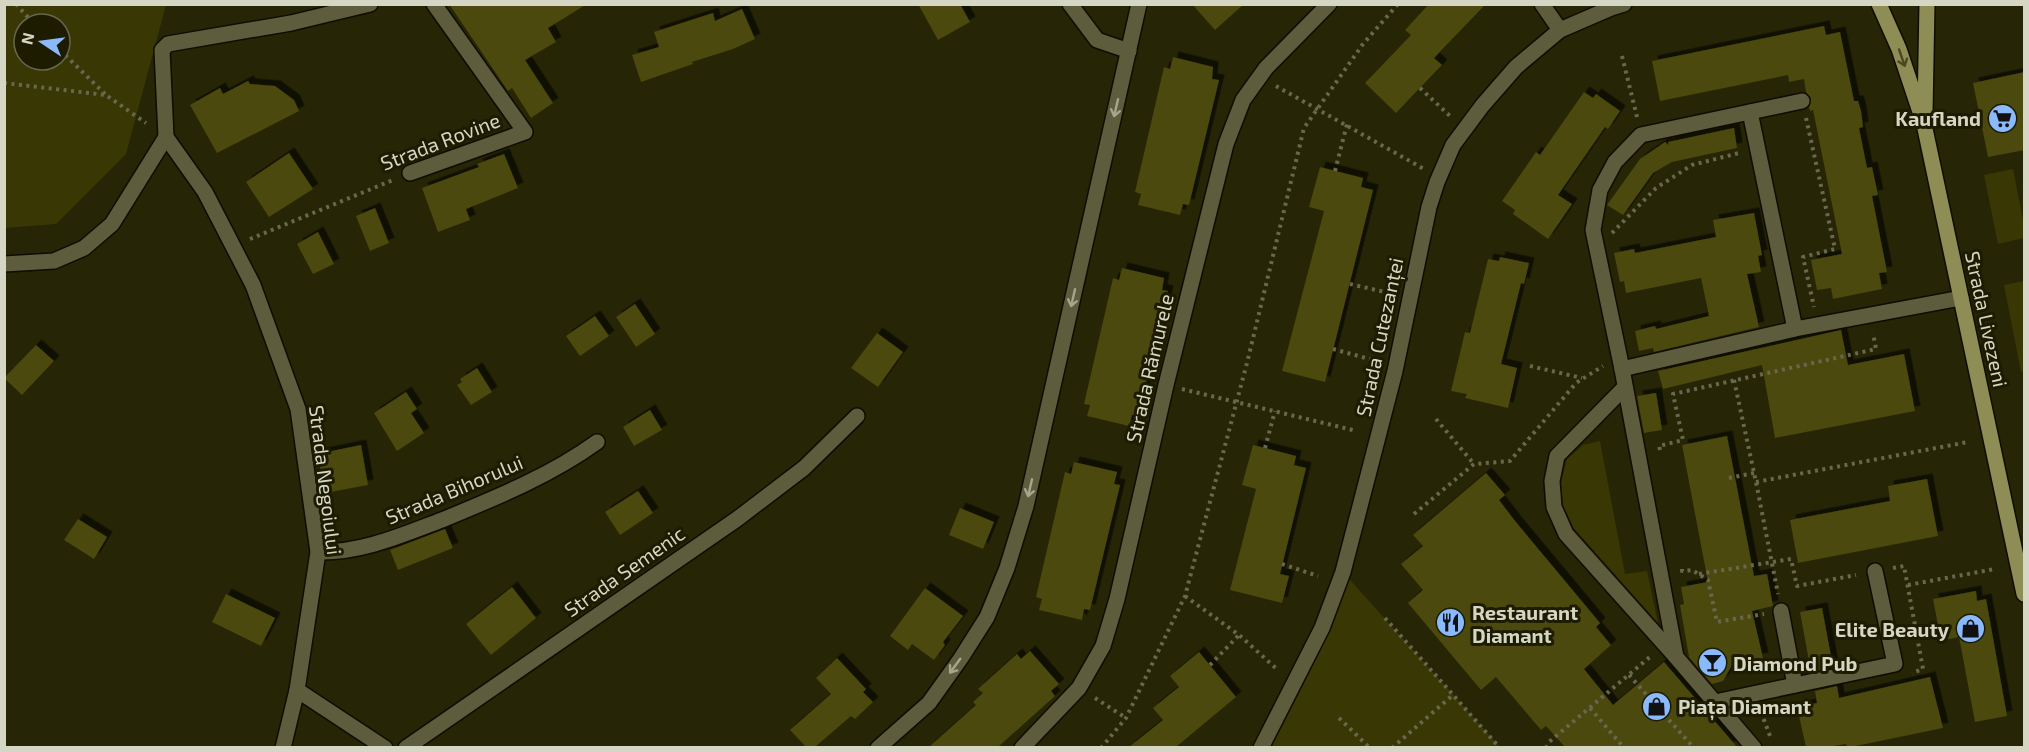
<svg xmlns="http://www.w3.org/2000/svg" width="2029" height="752" viewBox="0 0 2029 752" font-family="'Exo 2',sans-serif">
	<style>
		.green { fill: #393704; fill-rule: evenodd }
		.building { fill: #4b4808; filter: url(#shadow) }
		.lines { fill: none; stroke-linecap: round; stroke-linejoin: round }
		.minor-casing { stroke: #0f0d00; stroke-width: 18 }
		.major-casing { stroke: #0f0d00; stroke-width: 18 }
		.path { stroke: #69684e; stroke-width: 4; stroke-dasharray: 3 4.5; stroke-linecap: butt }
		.minor { stroke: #5d5c3d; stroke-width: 15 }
		.major { stroke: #8e8d55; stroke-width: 15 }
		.oneway { stroke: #4a4922 }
		.oneway2 { stroke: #a6a58e }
		.labels { text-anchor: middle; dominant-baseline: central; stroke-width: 6; stroke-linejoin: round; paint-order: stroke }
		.poi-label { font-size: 20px; font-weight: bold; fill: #d6d6c4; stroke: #1d1b00; text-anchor: start }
		.street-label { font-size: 20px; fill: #d6d6c4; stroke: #1d1b00 }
	</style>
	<defs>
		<filter id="shadow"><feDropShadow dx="5.5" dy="-5.5" stdDeviation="0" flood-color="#0009"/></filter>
	</defs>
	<rect width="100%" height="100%" fill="#262506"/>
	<g class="green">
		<path d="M5,4L166,5L126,154L56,224L5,228ZM24,24H60V60H24Z"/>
		<polygon points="2013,169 2024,225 2024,238 1998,244 1984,175"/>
		<polygon points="2024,281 2024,371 2021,372 2004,285"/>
		<polygon points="1600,441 1625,574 1647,571 1658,623 1573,527 1563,505 1561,483 1567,459 1583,445"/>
		<polygon points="1343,572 1500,747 1261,748"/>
	</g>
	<g class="building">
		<polygon points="449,4 587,4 548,28 556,42 525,60 553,103 531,118 512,88 508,91"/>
		<polygon points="918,4 960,4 970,22 938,40"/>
		<polygon points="1192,4 1244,4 1215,30"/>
		<polygon points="1429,4 1486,4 1434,58 1442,65 1396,113 1365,83 1411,35 1405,30"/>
		<polygon points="742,9 755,39 733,49 692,62 693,64 641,82 632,55 659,47 654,32 713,13 715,21"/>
		<polygon points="1824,26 1826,35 1840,32 1854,101 1858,101 1861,111 1863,127 1859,128 1867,168 1872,167 1878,195 1872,196 1887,272 1879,273 1882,289 1833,299 1831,288 1817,290 1811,260 1842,254 1813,110 1810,111 1809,107 1811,98 1806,92 1804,79 1789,82 1788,75 1660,101 1652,61"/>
		<polygon points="1173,57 1213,67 1212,79 1219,80 1189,205 1183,204 1180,215 1138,205 1141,194 1135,192 1164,67 1170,69"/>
		<polygon points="2025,72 2025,150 1988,157 1973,83"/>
		<polygon points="248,81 250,84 275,86 294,100 299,111 217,153 190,105 220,88 223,94"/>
		<polygon points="1584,92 1593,98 1596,94 1620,111 1608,129 1605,127 1558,195 1572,204 1548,239 1513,214 1515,210 1502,201 1536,152 1540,155"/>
		<polygon points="1734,128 1737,148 1672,162 1653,173 1623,215 1607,205 1640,159 1665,142 1669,145 1668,142"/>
		<polygon points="289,153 313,189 269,217 246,182"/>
		<polygon points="504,154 518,188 466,209 470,220 438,232 422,188 479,167 477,164"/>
		<polygon points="1320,167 1363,178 1361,187 1373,190 1325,382 1282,371 1324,211 1309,207"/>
		<polygon points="375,208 389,243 370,251 356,216"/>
		<polygon points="1754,213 1762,255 1758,256 1761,272 1747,274 1759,327 1654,352 1653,348 1639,351 1635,331 1655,326 1656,329 1709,316 1701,278 1626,293 1624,281 1620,282 1614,253 1634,249 1635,253 1716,237 1713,220"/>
		<polygon points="318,232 334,264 313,274 297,244"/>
		<polygon points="1500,257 1529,263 1524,284 1521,283 1501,364 1517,368 1508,408 1465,398 1467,394 1451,391 1465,332 1470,333 1488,259 1499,261"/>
		<polygon points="1122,268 1164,278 1162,290 1168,291 1138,416 1132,415 1129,426 1087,416 1090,405 1084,404 1113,278 1119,280"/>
		<polygon points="635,304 655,334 636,347 616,317"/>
		<polygon points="595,316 609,336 580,356 566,336"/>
		<polygon points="1841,330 1848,365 1904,354 1915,411 1775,438 1762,365 1663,389 1658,371"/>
		<polygon points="877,333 903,352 878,387 851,368"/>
		<polygon points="36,345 54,361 22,395 4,378"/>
		<polygon points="477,368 492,392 471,405 457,385 462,382 460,379"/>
		<polygon points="406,392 417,409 411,413 424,433 397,451 374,413"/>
		<polygon points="1656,393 1662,430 1644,433 1637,396"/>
		<polygon points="650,410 662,430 634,446 623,427"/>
		<polygon points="1727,436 1754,576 1767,574 1773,606 1752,611 1763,658 1732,665 1723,681 1712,684 1689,657 1680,605 1684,604 1681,587 1708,582 1682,445"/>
		<polygon points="361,445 368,485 325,493 317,454"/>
		<polygon points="1253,445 1296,456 1294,465 1306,468 1280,574 1289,576 1282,603 1230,590 1256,489 1242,485"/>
		<polygon points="1074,462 1117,472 1114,484 1120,485 1090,610 1084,609 1082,620 1039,610 1042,599 1036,597 1065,472 1071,474"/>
		<polygon points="1486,473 1505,495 1499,500 1515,521 1600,623 1596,627 1611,645 1584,669 1613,705 1664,662 1737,747 1565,747 1546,726 1541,730 1496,677 1481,690 1408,603 1423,590 1401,564 1423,546 1413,535"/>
		<polygon points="1927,479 1938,536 1798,563 1790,520 1890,501 1888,486"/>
		<polygon points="638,491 653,513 620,535 605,512"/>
		<polygon points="960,508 994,522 983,549 949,535"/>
		<polygon points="78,519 107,537 94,559 64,540"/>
		<polygon points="445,529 453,548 398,570 390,550"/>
		<polygon points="512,587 536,618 491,655 466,624"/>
		<polygon points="925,588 963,616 943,642 945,645 934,660 912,644 908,650 890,636"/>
		<polygon points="1976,591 1977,601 1986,599 2007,716 1975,722 1959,637 1941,641 1933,599"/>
		<polygon points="226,594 275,618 261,646 212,622"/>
		<polygon points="1822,608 1833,667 1811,672 1800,612"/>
		<polygon points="1030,651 1059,684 1051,691 1055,696 998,747 929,747 976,705 973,702 983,693 978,689 1017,654 1021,659"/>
		<polygon points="1199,652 1236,697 1176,747 1129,747 1163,720 1153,708 1179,687 1170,676"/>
		<polygon points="837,658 866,689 863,692 873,702 855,719 851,716 815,747 806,747 790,730 831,694 816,678"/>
		<polygon points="1930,677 1943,728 1851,747 1847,747 1846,744 1828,747 1806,747 1797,707 1817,703 1815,691 1837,686 1839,698"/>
	</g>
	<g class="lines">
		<defs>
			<g id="minor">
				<polyline points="1070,4 1097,40 1129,51"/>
				<polyline points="1542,4 1560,30"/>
				<polyline points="1750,112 1795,329"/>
				<polyline points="166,137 205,192 253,285 298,409 318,552 297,690 283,748"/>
				<polyline points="166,137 162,50 168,44 291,23 370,4"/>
				<polyline points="410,173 525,132 434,4"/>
				<polyline points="4,264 54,261 84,248 112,224 166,137"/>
				<polyline points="1622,369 1795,329 1961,298"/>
				<polyline points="1625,387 1557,456 1552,481 1554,507 1566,534 1676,657"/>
				<path d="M318,552C362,553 402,535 442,520C495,498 550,476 597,442"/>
				<polyline points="1781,611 1795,685"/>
				<polyline points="297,690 385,748"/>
				<polyline points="1715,702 1895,664 1875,571"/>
				<polyline points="406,748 737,519 804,468 857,416"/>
				<polyline points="878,748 929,703 961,658 987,617 1007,568 1026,506 1139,4"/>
				<polyline points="1022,748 1079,688 1103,646 1117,599 1166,385 1226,144 1243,100 1266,68 1329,4"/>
				<polyline points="1261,748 1322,628 1343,572 1395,371 1429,207 1437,182 1453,145 1482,106 1516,67 1560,30 1611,8 1624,4"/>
				<polyline points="1754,748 1676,657 1622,369 1593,230 1600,190 1615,162 1641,135 1802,101"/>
			</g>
			<g id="major">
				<polyline points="1879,4 1899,49 1924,124 2024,594"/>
				<polyline points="1925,112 1927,4"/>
			</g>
		</defs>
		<use href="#minor" class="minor-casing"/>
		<use href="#major" class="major-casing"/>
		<g class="path">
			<polyline points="16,4 34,24"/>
			<polyline points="60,50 105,94"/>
			<polyline points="1622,56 1637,117"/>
			<polyline points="4,83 106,95 146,123"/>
			<polyline points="1276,86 1424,169"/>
			<polyline points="1420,88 1450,116"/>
			<polyline points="1806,118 1835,249 1803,257 1814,307"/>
			<polyline points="1335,171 1347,124"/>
			<polyline points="1612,233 1656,188 1692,165 1739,153"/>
			<polyline points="250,239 393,180"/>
			<polyline points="1350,284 1389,293"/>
			<polyline points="1333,349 1373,360"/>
			<polyline points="1530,366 1582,378"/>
			<polyline points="1734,380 1756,482 1778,594"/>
			<polyline points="1182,389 1357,431"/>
			<polyline points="1436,419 1474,464"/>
			<polyline points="1265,448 1275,411"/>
			<polyline points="1660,450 1659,446 1683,440 1673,394 1876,349 1873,333"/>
			<polyline points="1729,478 1754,473"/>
			<polyline points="1756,482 1968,442"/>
			<polyline points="1414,514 1474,464 1510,461 1576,383 1603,366"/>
			<polyline points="1282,564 1318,576"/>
			<polyline points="1893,568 1904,566 1923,669 1912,673"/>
			<polyline points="1682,569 1682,571 1692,570 1708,580 1717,622 1764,614"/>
			<polyline points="1699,574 1791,559 1797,586 1856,575"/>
			<polyline points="1908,585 1995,569"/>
			<polyline points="1185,596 1239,635 1278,670"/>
			<polyline points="1385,618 1500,748"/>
			<polyline points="1210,665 1239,635"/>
			<polyline points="1629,675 1694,748"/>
			<polyline points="1095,698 1126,718"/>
			<polyline points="1590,708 1624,748"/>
			<polyline points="1761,712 1770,736"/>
			<polyline points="1339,718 1370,748"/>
			<polyline points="1101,748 1126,718 1185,596 1247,363 1304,128 1363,44 1398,4"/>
			<polyline points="1392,748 1454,694"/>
			<polyline points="1546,748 1549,742 1651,656"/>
		</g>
		<use href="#minor" class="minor"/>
		<use href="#major" class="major"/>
	</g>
	<defs><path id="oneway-shaft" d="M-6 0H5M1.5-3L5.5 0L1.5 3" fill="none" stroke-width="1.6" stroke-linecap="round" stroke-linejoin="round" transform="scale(1.5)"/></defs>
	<use class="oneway" href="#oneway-shaft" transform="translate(1902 58) rotate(71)"/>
	<g class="oneway2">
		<use href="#oneway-shaft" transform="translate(1116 108) rotate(103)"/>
		<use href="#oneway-shaft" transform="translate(1073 298) rotate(103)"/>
		<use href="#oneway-shaft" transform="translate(1030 488) rotate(103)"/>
		<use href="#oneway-shaft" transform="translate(955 666) rotate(126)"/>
	</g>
	<defs>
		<symbol id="supermarket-disc" viewBox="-11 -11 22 22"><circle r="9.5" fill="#8bbafc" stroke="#1d1b00"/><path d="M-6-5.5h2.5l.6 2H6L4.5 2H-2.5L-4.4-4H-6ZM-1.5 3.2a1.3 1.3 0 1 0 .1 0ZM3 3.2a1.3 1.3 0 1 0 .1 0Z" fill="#111"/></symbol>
		<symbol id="restaurant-disc" viewBox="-11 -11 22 22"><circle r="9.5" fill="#8bbafc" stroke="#1d1b00"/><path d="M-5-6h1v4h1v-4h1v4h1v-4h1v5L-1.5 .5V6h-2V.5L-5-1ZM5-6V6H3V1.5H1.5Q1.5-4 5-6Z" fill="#111"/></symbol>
		<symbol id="shop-disc" viewBox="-11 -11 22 22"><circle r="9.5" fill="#8bbafc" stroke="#1d1b00"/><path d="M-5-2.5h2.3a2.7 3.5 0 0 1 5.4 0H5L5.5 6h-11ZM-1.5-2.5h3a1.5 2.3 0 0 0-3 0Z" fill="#111"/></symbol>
		<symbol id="bar-disc" viewBox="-11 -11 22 22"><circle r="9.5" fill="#8bbafc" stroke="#1d1b00"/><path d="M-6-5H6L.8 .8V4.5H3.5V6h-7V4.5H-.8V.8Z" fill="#111"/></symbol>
	</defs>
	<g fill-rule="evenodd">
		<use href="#supermarket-disc" x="1986" y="102" width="33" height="33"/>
		<use href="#restaurant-disc" x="1434" y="606" width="33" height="33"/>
		<use href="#shop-disc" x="1954" y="612" width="33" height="33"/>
		<use href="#bar-disc" x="1696" y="646" width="33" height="33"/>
		<use href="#shop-disc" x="1640" y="690" width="33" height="33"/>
	</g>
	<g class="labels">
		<g class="poi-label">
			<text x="1981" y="118" text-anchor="end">Kaufland</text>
			<text x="1472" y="612">Restaurant<tspan x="1472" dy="23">Diamant</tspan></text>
			<text x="1949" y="629" text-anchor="end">Elite Beauty</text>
			<text x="1733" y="663">Diamond Pub</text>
			<text x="1678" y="706">Piața Diamant</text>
		</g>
		<g class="street-label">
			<text transform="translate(440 141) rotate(-21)">Strada Rovine</text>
			<text transform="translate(1987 319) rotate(78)">Strada Livezeni</text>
			<text transform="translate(1379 337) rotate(-78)">Strada Cutezanței</text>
			<text transform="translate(1149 368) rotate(-77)">Strada Rămurele</text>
			<text transform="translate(326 480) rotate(83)">Strada Negoiului</text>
			<text transform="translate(454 489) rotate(-23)">Strada Bihorului</text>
			<text transform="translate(624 571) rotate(-35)">Strada Semenic</text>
		</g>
	</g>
	<rect width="2029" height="752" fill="none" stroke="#d6d6c4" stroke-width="12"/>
	<g transform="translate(42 42) rotate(283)"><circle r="28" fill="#1d1b00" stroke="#67664e" stroke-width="1.5"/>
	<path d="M0-4.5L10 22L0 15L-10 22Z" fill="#8bbafc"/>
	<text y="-9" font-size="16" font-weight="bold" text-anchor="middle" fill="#d6d6c4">N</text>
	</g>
</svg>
